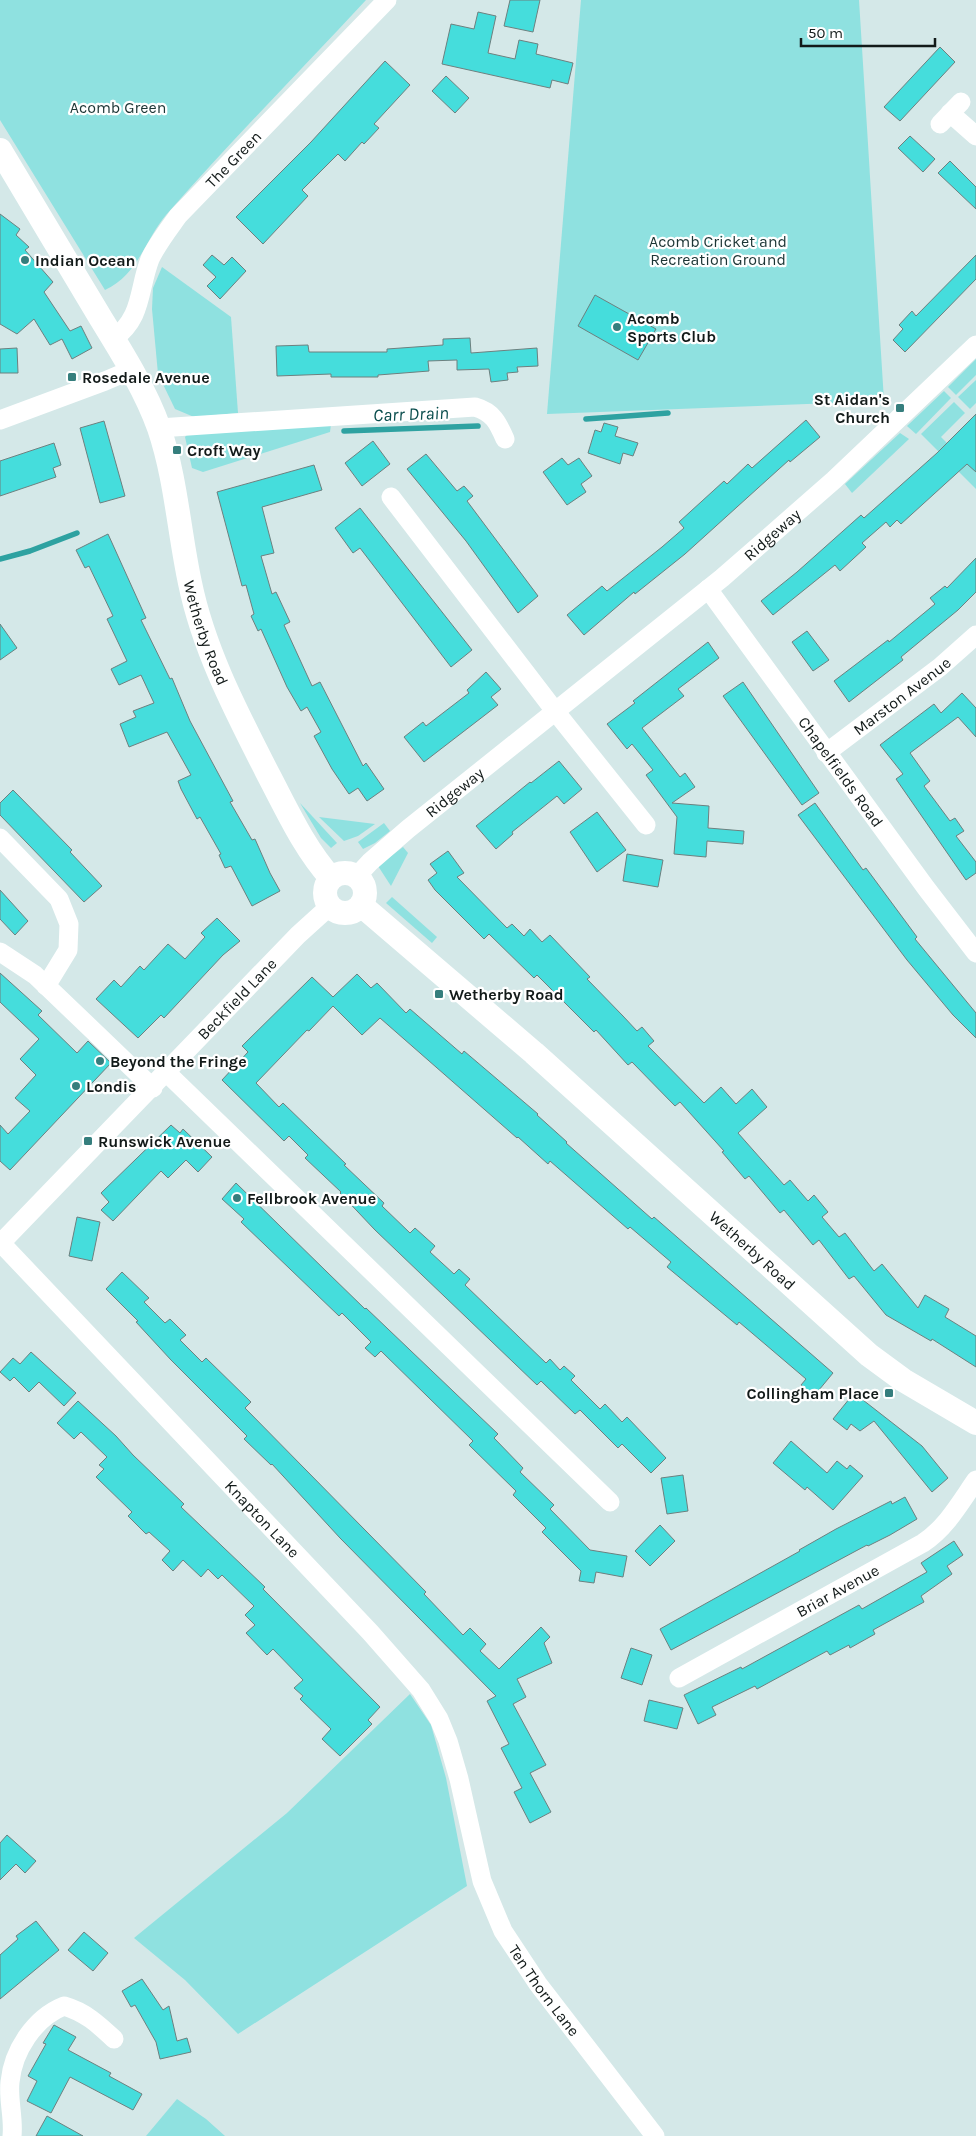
<svg xmlns="http://www.w3.org/2000/svg" width="976" height="2136" viewBox="0 0 976 2136" font-family="Karla,sans-serif">
	<style>
		.green { fill: #8fe1e0 }
		.lines { fill: none; stroke-linecap: round; stroke-linejoin: round }
		.stream { stroke: #2ea2a1; stroke-width: 5.5 }
		.building { fill: #45dddc; stroke: #6d807f }
		.minor { stroke: #fff; stroke-width: 19 }
		.major { stroke: #fff; stroke-width: 24 }
		.poi-dot { fill: #357e7d; stroke: #fff; stroke-width: 2 }
		.labels { text-anchor: middle; dominant-baseline: central; stroke-width: 4.5; stroke-linejoin: round; paint-order: stroke }
		.park-label { font-size: 16px; fill: #1c3535; stroke: #fff }
		.street-label { font-size: 16px; fill: #121a19; stroke: #fff }
		.poi-label { font-size: 16px; font-weight: bold; fill: #121a19; stroke: #fff; text-anchor: start }
		.water-label { font-size: 18px; font-style: italic; fill: #084c4c; stroke: #fff }
	</style>
	<rect width="100%" height="100%" fill="#d4e8e8"/>
	<g class="green">
		<path d="M0,0H366C300,71 231,141 166,215C145,240 138,275 105,290L0,120Z"/>
		<polygon points="581,0 859,0 884,401 547,414"/>
		<polygon points="162,267 231,317 238,413 194,417 175,409 158,374 152,309 153,288"/>
		<polygon points="976,359 976,375 956,395 948,387"/>
		<polygon points="976,380 976,403 970,409 958,397"/>
		<polygon points="944,391 951,398 916,434 907,426"/>
		<polygon points="954,402 965,413 941,437 947,443 976,461 976,489 921,434"/>
		<polygon points="331,424 330,432 203,472 192,468 185,437 189,432"/>
		<polygon points="900,433 909,439 852,493 845,484"/>
		<polygon points="300,803 337,843 331,848 321,838"/>
		<polygon points="319,817 375,824 358,836 344,841"/>
		<polygon points="384,823 390,831 375,843 363,849 358,842"/>
		<polygon points="403,847 408,853 391,886 378,866"/>
		<polygon points="392,897 437,937 432,943 386,903"/>
		<polygon points="410,1694 431,1725 446,1778 467,1886 238,2034 185,1980 134,1938 287,1813"/>
		<polygon points="177,2099 206,2119 225,2136 146,2136"/>
	</g>
	<g class="lines">
		<g class="stream">
			<polyline points="586,419 668,413"/>
			<polyline points="344,431 478,426"/>
			<polyline points="0,559 30,551 77,533"/>
		</g>
	</g>
	<g class="building">
		<polygon points="510,0 540,0 533,32 504,26"/>
		<polygon points="478,12 496,16 488,53 515,59 519,40 538,44 536,54 573,63 568,84 552,80 550,88 442,64 451,24 474,29"/>
		<polygon points="940,47 955,62 900,121 884,107"/>
		<polygon points="385,61 410,85 374,124 379,128 364,144 362,142 345,161 338,154 302,190 308,196 263,244 236,217 311,142"/>
		<polygon points="446,76 469,98 455,113 432,91"/>
		<polygon points="910,136 935,159 923,172 898,148"/>
		<polygon points="950,161 976,187 976,209 938,173"/>
		<polygon points="0,214 20,229 16,235 29,247 25,250 53,282 44,292 70,331 81,326 92,348 72,359 62,339 50,345 34,319 17,334 0,324"/>
		<polygon points="212,255 224,265 232,257 246,271 220,299 207,286 216,277 203,265"/>
		<polygon points="976,255 976,279 905,352 893,340 903,329 899,325 912,311 916,316"/>
		<polygon points="595,295 656,329 638,360 578,326"/>
		<polygon points="470,338 471,353 537,348 538,366 517,367 518,372 507,373 508,380 491,382 489,369 457,370 457,360 428,361 429,371 378,375 378,377 331,377 331,374 277,376 276,346 308,345 309,352 387,352 387,349 443,345 443,339"/>
		<polygon points="17,348 18,373 0,373 0,349"/>
		<polygon points="976,414 976,472 967,464 901,524 897,520 890,527 886,522 862,543 866,547 840,571 835,565 773,615 761,601 797,572 861,515 864,518 937,453"/>
		<polygon points="806,420 820,437 790,462 789,460 685,554 635,594 634,592 584,635 567,615 602,586 607,591 662,547 684,528 679,522 724,481 727,484 748,464 752,468"/>
		<polygon points="104,421 125,496 100,503 80,428"/>
		<polygon points="604,423 618,427 615,436 638,443 633,456 623,453 620,464 588,453 595,430 601,432"/>
		<polygon points="373,441 390,464 362,486 345,463"/>
		<polygon points="54,443 61,465 53,468 56,477 0,496 0,461"/>
		<polygon points="426,454 457,491 464,486 473,496 467,501 538,596 518,613 466,541 407,469"/>
		<polygon points="562,458 568,465 579,458 592,476 581,484 586,492 567,505 543,472"/>
		<polygon points="314,465 322,490 262,507 274,553 261,556 272,594 276,592 290,622 284,625 312,686 320,682 363,766 366,763 384,789 367,801 358,788 349,794 332,769 314,736 321,732 307,707 301,711 287,687 261,629 258,631 251,616 254,614 246,585 242,586 217,492"/>
		<polygon points="360,508 472,650 451,667 360,548 353,553 335,528"/>
		<polygon points="108,534 146,618 141,620 170,679 172,678 190,721 233,801 230,802 252,840 255,839 270,873 280,891 252,906 231,866 225,868 219,855 221,854 200,817 197,819 181,789 178,781 191,775 167,732 129,747 120,724 136,717 133,711 154,703 141,675 119,685 111,669 127,661 107,619 113,616 89,566 85,568 76,550"/>
		<polygon points="976,558 976,592 958,610 901,657 903,660 849,702 834,681 888,640 889,642 935,604 930,598 945,586 947,588"/>
		<polygon points="0,624 17,648 0,660"/>
		<polygon points="807,631 829,660 813,671 792,642"/>
		<polygon points="708,642 719,658 678,689 684,696 642,728 680,777 685,773 695,787 672,803 709,806 708,828 744,831 743,844 707,841 706,857 674,854 677,817 646,775 653,770 632,744 627,749 607,724 635,703 633,701"/>
		<polygon points="486,672 501,689 491,697 498,705 424,762 404,737 423,722 426,726 469,693 467,690"/>
		<polygon points="743,682 819,793 802,805 723,696"/>
		<polygon points="962,693 976,708 976,737 958,717 910,753 930,781 924,786 950,821 955,818 964,831 956,836 976,862 976,873 966,880 896,779 903,774 880,745 934,704 941,713"/>
		<polygon points="559,761 582,789 564,804 557,796 512,832 513,834 496,849 476,826 530,782 531,783"/>
		<polygon points="13,790 72,850 70,852 102,886 84,902 0,815 0,803"/>
		<polygon points="815,803 863,870 866,868 917,937 915,939 976,1013 976,1038 953,1015 907,960 798,815"/>
		<polygon points="597,812 626,850 597,872 570,832"/>
		<polygon points="448,851 464,873 457,877 507,928 512,924 524,936 530,929 542,942 550,935 590,977 587,979 623,1016 637,1031 642,1027 654,1041 648,1046 704,1103 721,1087 736,1104 752,1089 767,1107 738,1133 784,1185 790,1180 808,1201 814,1195 828,1212 822,1217 839,1237 845,1233 874,1271 882,1264 918,1308 925,1295 949,1309 945,1317 976,1336 976,1367 932,1339 931,1341 886,1315 854,1276 849,1279 819,1240 813,1245 784,1210 780,1213 749,1176 745,1179 722,1152 724,1151 680,1102 675,1106 632,1062 628,1065 596,1030 594,1032 537,975 534,978 489,934 484,939 435,890 428,880 437,873 430,864"/>
		<polygon points="627,854 663,860 658,887 623,881"/>
		<polygon points="0,890 28,921 15,935 0,919"/>
		<polygon points="217,918 240,941 223,955 164,1018 161,1015 138,1038 96,999 114,980 121,987 140,966 144,970 168,944 185,959 205,937 201,933"/>
		<polygon points="0,973 42,1011 38,1015 77,1053 88,1041 111,1063 10,1170 0,1161 0,1125 8,1134 30,1111 15,1098 36,1075 20,1059 39,1039 0,1002"/>
		<polygon points="357,974 371,988 377,983 406,1013 410,1009 462,1054 464,1051 538,1114 537,1115 567,1142 566,1143 652,1219 654,1217 833,1373 814,1396 801,1385 806,1379 739,1322 737,1325 667,1267 671,1262 630,1227 628,1229 550,1161 548,1164 518,1137 517,1138 380,1018 362,1035 333,1006 309,1031 307,1030 256,1083 279,1107 283,1103 346,1164 344,1165 384,1203 382,1206 410,1233 415,1228 435,1246 430,1252 454,1274 459,1269 470,1279 465,1285 546,1363 550,1359 560,1370 564,1366 575,1376 571,1380 600,1409 605,1404 622,1422 627,1417 666,1458 651,1473 622,1444 618,1448 580,1410 575,1414 541,1381 537,1385 375,1230 340,1193 341,1192 305,1158 308,1155 289,1136 284,1141 222,1080 248,1052 242,1046 312,977 333,997"/>
		<polygon points="171,1125 180,1133 183,1129 212,1157 198,1172 186,1160 168,1178 161,1171 113,1221 101,1210 109,1202 101,1193"/>
		<polygon points="236,1183 327,1272 365,1309 366,1308 498,1434 494,1438 523,1468 520,1472 554,1505 550,1509 590,1550 627,1556 623,1577 596,1572 594,1583 579,1581 581,1571 542,1532 546,1528 513,1495 516,1491 469,1445 473,1441 381,1351 375,1357 365,1348 371,1342 342,1313 339,1316 241,1222 244,1219 222,1199"/>
		<polygon points="77,1217 100,1222 92,1261 69,1256"/>
		<polygon points="122,1272 149,1298 144,1302 165,1323 170,1319 186,1335 180,1340 202,1362 206,1358 251,1402 245,1408 426,1592 424,1594 463,1635 470,1628 486,1644 480,1651 499,1669 541,1627 550,1637 544,1643 552,1663 517,1679 526,1697 513,1704 546,1765 530,1773 551,1812 530,1823 514,1792 522,1788 501,1748 509,1744 487,1701 496,1696 340,1538 272,1464 271,1465 244,1439 247,1436 171,1360 136,1322 138,1321 106,1289"/>
		<polygon points="31,1352 76,1393 64,1406 39,1382 29,1392 14,1377 10,1381 0,1372 13,1358 20,1364"/>
		<polygon points="854,1393 922,1446 948,1478 932,1492 874,1421 860,1431 851,1424 847,1430 833,1419"/>
		<polygon points="78,1401 116,1436 133,1455 184,1504 181,1507 265,1587 263,1589 380,1707 368,1720 372,1724 340,1756 322,1739 331,1729 300,1699 303,1696 294,1688 303,1680 273,1649 267,1655 246,1633 255,1625 245,1615 254,1606 222,1575 218,1579 208,1569 201,1577 183,1560 173,1571 162,1560 170,1551 149,1532 146,1534 128,1516 132,1512 96,1477 104,1469 99,1465 107,1457 81,1432 74,1439 57,1423"/>
		<polygon points="791,1441 827,1473 837,1461 847,1469 850,1465 863,1476 833,1510 807,1487 805,1490 773,1463"/>
		<polygon points="683,1475 688,1511 667,1514 661,1478"/>
		<polygon points="905,1497 917,1519 890,1535 868,1546 867,1545 671,1650 660,1629 800,1551 799,1550 836,1529 891,1501 892,1504"/>
		<polygon points="660,1525 675,1541 650,1566 635,1551"/>
		<polygon points="954,1541 963,1555 947,1566 952,1574 921,1596 924,1602 873,1630 875,1634 850,1648 849,1645 830,1655 827,1651 757,1689 755,1686 712,1707 716,1715 698,1724 684,1695 741,1667 742,1669 859,1605 862,1609 927,1572 921,1563"/>
		<polygon points="631,1648 652,1655 642,1685 621,1678"/>
		<polygon points="649,1700 683,1708 677,1729 644,1721"/>
		<polygon points="7,1835 36,1861 25,1873 16,1864 0,1880 0,1843"/>
		<polygon points="36,1921 59,1950 0,1999 0,1955 18,1939 16,1936"/>
		<polygon points="84,1932 108,1953 93,1971 68,1950"/>
		<polygon points="142,1979 163,2010 169,2006 177,2041 187,2038 191,2052 160,2059 156,2042 135,2005 131,2007 122,1991"/>
		<polygon points="54,2025 76,2037 68,2050 111,2073 109,2076 142,2094 133,2110 70,2077 51,2113 27,2101 37,2081 28,2076 46,2044 43,2043"/>
		<polygon points="47,2116 83,2136 36,2136"/>
	</g>
	<g class="lines">
		<g class="minor">
			<polyline points="950,113 976,136"/>
			<polyline points="940,124 961,102"/>
			<path id="s1" d="M113,339C143,318 138,290 150,259C157,244 168,230 178,216L387,0"/>
			<polyline points="0,420 105,381 131,370"/>
			<path d="M159,428L475,407C493,412 498,423 505,439"/>
			<polyline points="391,497 555,711 646,825"/>
			<path id="s2" d="M708,589L926,888L976,953"/>
			<path id="s3" d="M826,753L940,667L976,635"/>
			<polyline points="0,838 59,899 69,924 68,950 46,986"/>
			<path id="s4" d="M356,877L370,862L408,829L722,578L834,480L976,345"/>
			<polyline points="0,952 35,975 153,1088"/>
			<polyline points="167,1073 610,1502"/>
			<path id="s5" d="M1,1243L370,1632L421,1690L439,1719L448,1741L459,1779L482,1881L503,1931L538,1984L655,2136"/>
			<path id="s6" d="M0,1244L298,935L330,906"/>
			<path id="s7" d="M679,1678L923,1543C946,1528 960,1503 976,1480"/>
			<path d="M12,2136C14,2118 8,2100 10,2082C13,2051 34,2018 64,2006C85,2012 98,2024 114,2039"/>
		</g>
		<g class="major">
			<path id="s8" d="M0,150C33,206 67,261 100,317C122,353 145,389 159,428C176,478 179,532 190,583C204,651 237,713 268,774C287,810 304,848 331,878"/>
			<circle cx="345" cy="893" r="20"/>
			<path id="s9" d="M361,905L534,1053L869,1355L903,1380L976,1423"/>
		</g>
	</g>
	<g class="poi-dot">
		<circle cx="25" cy="260" r="5"/>
		<circle cx="617" cy="327" r="5"/>
		<rect x="67" y="372" width="10" height="10" rx="2.5"/>
		<rect x="895" y="403" width="10" height="10" rx="2.5"/>
		<rect x="172" y="445" width="10" height="10" rx="2.5"/>
		<rect x="434" y="989" width="10" height="10" rx="2.5"/>
		<circle cx="100" cy="1061" r="5"/>
		<circle cx="76" cy="1086" r="5"/>
		<rect x="83" y="1136" width="10" height="10" rx="2.5"/>
		<circle cx="237" cy="1198" r="5"/>
		<rect x="884" y="1388" width="10" height="10" rx="2.5"/>
	</g>
	<g class="labels">
		<g class="park-label">
			<text x="118" y="107">Acomb Green</text>
			<text x="718" y="241">Acomb Cricket and<tspan x="718" dy="18">Recreation Ground</tspan></text>
		</g>
		<g class="street-label">
			<text stroke="none"><textPath href="#s1" startOffset="221">The Green</textPath></text>
			<text stroke="none"><textPath href="#s4" startOffset="539">Ridgeway</textPath></text>
			<text stroke="none"><textPath href="#s8" startOffset="531">Wetherby Road</textPath></text>
			<text stroke="none"><textPath href="#s3" startOffset="95">Marston Avenue</textPath></text>
			<text stroke="none"><textPath href="#s2" startOffset="226">Chapelfields Road</textPath></text>
			<text stroke="none"><textPath href="#s4" startOffset="130">Ridgeway</textPath></text>
			<text stroke="none"><textPath href="#s6" startOffset="341">Beckfield Lane</textPath></text>
			<text stroke="none"><textPath href="#s9" startOffset="522">Wetherby Road</textPath></text>
			<text stroke="none"><textPath href="#s5" startOffset="380">Knapton Lane</textPath></text>
			<text stroke="none"><textPath href="#s7" startOffset="181">Briar Avenue</textPath></text>
			<text stroke="none"><textPath href="#s5" startOffset="942">Ten Thorn Lane</textPath></text>
		</g>
		<g class="poi-label">
			<text x="35" y="260">Indian Ocean</text>
			<text x="627" y="318">Acomb<tspan x="627" dy="18">Sports Club</tspan></text>
			<text x="82" y="377">Rosedale Avenue</text>
			<text x="890" y="399" text-anchor="end">St Aidan's<tspan x="890" dy="18">Church</tspan></text>
			<text x="187" y="450">Croft Way</text>
			<text x="449" y="994">Wetherby Road</text>
			<text x="110" y="1061">Beyond the Fringe</text>
			<text x="86" y="1086">Londis</text>
			<text x="98" y="1141">Runswick Avenue</text>
			<text x="247" y="1198">Fellbrook Avenue</text>
			<text x="879" y="1393" text-anchor="end">Collingham Place</text>
		</g>
		<g class="water-label">
			<text transform="translate(411 414) rotate(-2)">Carr Drain</text>
		</g>
	</g>
	<path d="M801 38v8h134v-8" fill="none" stroke="#121a19" stroke-width="2.5"/>
	<text x="808" y="38" font-size="15" fill="#121a19" stroke="#ffffff" stroke-width="4" paint-order="stroke">50 m</text>
</svg>
